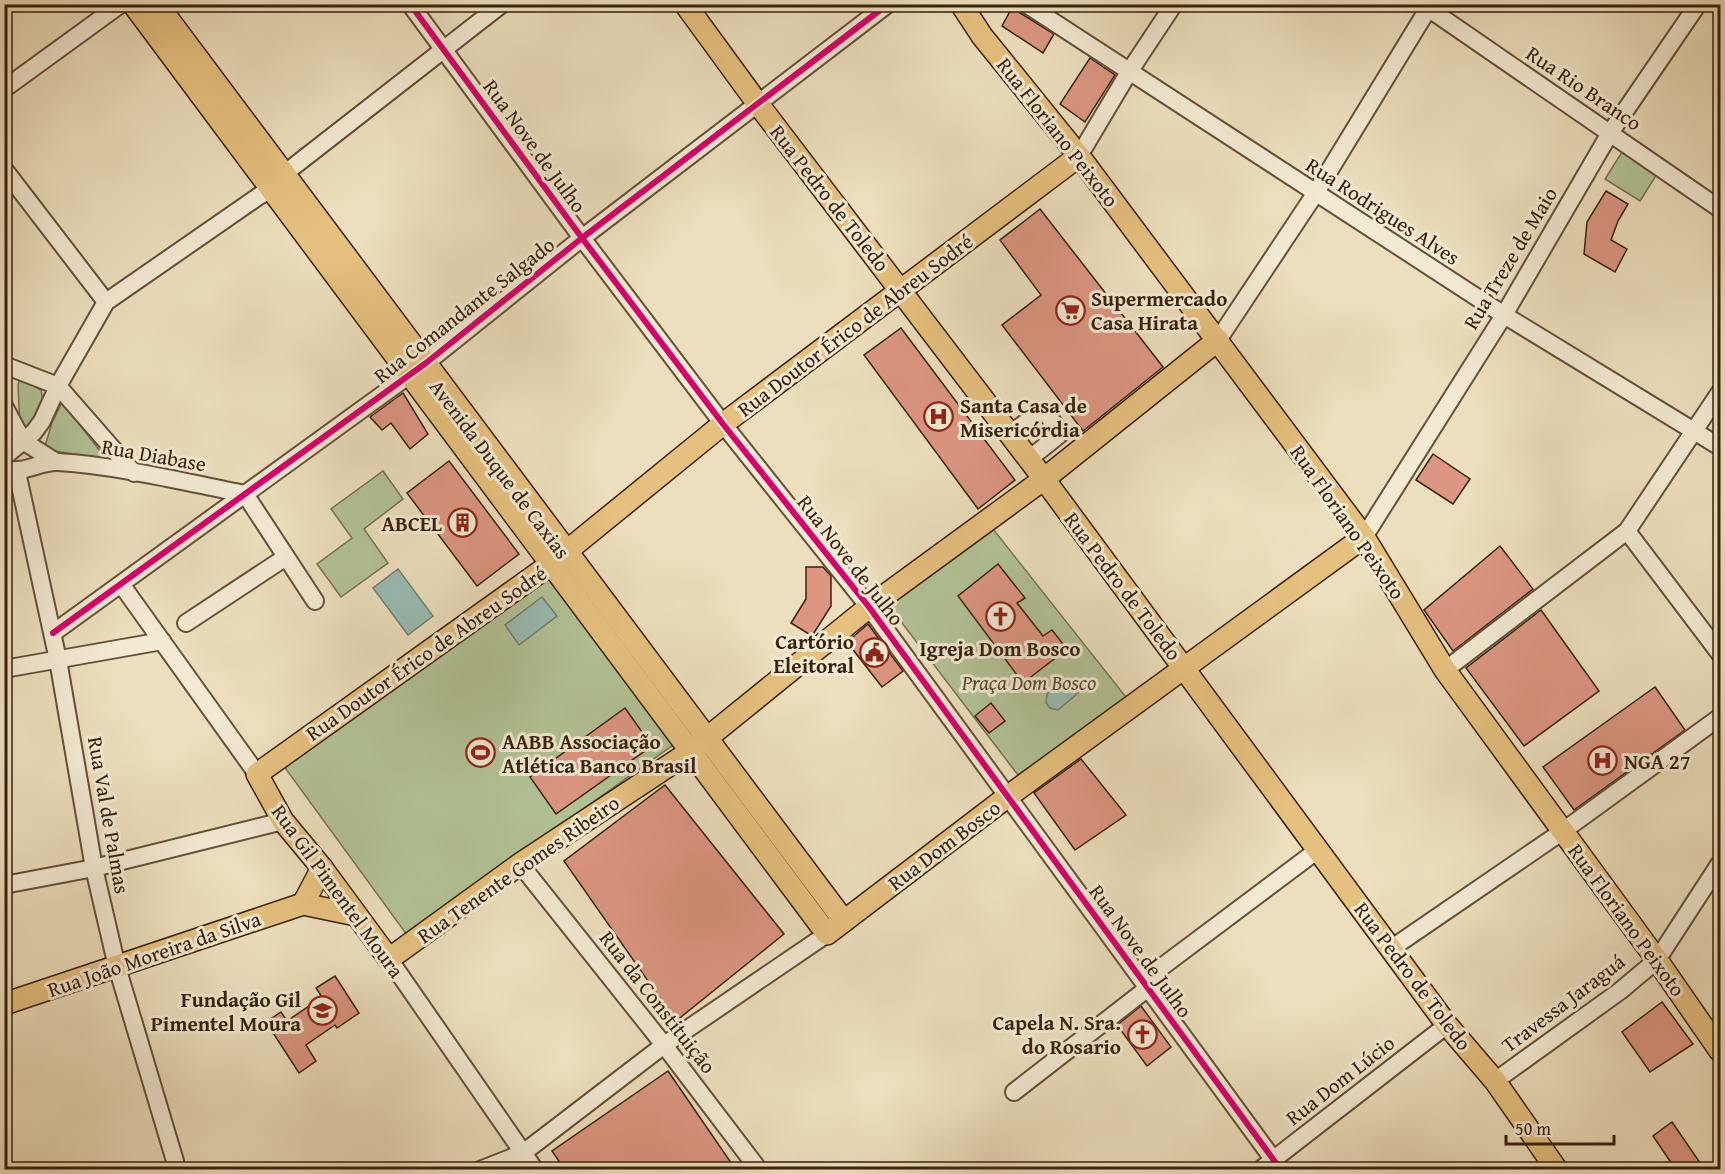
<svg xmlns="http://www.w3.org/2000/svg" width="1725" height="1174" viewBox="0 0 1725 1174" font-family="'Gentium Book Plus',serif">
	<style>
		.green { fill: #b2c396; stroke: #757252; stroke-width: 1.5 }
		.water { fill: #99bcb4; stroke: #727e71; stroke-width: 1.5 }
		.building { fill: #dc9681; stroke: #38210d; stroke-width: 1.5 }
		.lines { fill: none; stroke-linecap: round; stroke-linejoin: round }
		.minor-casing { stroke: #655039; stroke-width: 20 }
		.major-casing { stroke: #38210d; stroke-width: 24 }
		.minor { stroke: #f3ead4; stroke-width: 16 }
		.major { stroke: #e6c07e; stroke-width: 21 }
		.cycleway-casing { stroke: #f3ead4; stroke-width: 10 }
		.cycleway { stroke: #d6006c; stroke-width: 6 }
		.labels { text-anchor: middle; dominant-baseline: central; stroke-width: 6; stroke-linejoin: round; paint-order: stroke }
		.street-label { font-size: 21px; fill: #38210d; stroke: #f3ead4 }
		.poi-label { font-size: 21px; font-weight: bold; fill: #38210d; stroke: #f3ead4; text-anchor: start }
		.park-label { font-size: 21px; font-style: italic; fill: #564a2f; stroke: #f3ead4 }
	</style>
	<rect width="100%" height="100%" fill="#eddfbd"/>
	<filter id="stains"><feTurbulence type="fractalNoise" baseFrequency=".00333" numOctaves="4"/><feColorMatrix values="0 0 0 0 .2 0 0 0 0 .09 0 0 0 0 .02 0 0 0 .5 -.17"/></filter>
	<radialGradient id="worn" r=".72"><stop offset=".6" stop-color="#630" stop-opacity="0"/><stop offset="1" stop-color="#630" stop-opacity=".3"/></radialGradient>
	<g class="green">
		<polygon points="1622,152 1657,174 1640,201 1605,179"/>
		<polygon points="20,378 41,390 43,403 31,428 20,429 18,385"/>
		<polygon points="62,402 107,460 44,449 52,423"/>
		<polygon points="383,471 403,499 364,529 388,563 341,597 317,564 352,538 331,509"/>
		<polygon points="989,524 1129,701 1021,779 886,602"/>
		<polygon points="552,567 680,740 407,935 283,765"/>
	</g>
	<g class="water">
		<polygon points="398,569 433,616 408,635 373,588"/>
		<polygon points="542,597 557,616 519,645 505,625"/>
		<polygon points="1067,679 1075,680 1079,685 1078,693 1058,710 1050,708 1046,703 1047,694"/>
	</g>
	<g class="building">
		<polygon points="1014,4 1020,13 1054,34 1043,53 1002,26"/>
		<polygon points="1090,58 1115,75 1085,122 1060,104"/>
		<polygon points="1606,191 1628,204 1618,221 1611,240 1627,249 1615,272 1584,254 1587,222"/>
		<polygon points="1040,209 1163,367 1083,431 1002,325 1041,295 1000,240"/>
		<polygon points="901,328 1015,480 978,509 864,355"/>
		<polygon points="403,393 428,434 410,449 391,423 382,430 370,417"/>
		<polygon points="1433,454 1470,479 1453,504 1416,480"/>
		<polygon points="449,461 519,554 477,586 407,493"/>
		<polygon points="1500,546 1533,589 1453,651 1424,610"/>
		<polygon points="998,564 1025,598 1017,603 1043,636 1052,630 1067,649 1023,683 958,596"/>
		<polygon points="806,567 823,567 831,576 831,606 812,636 791,623 806,599"/>
		<polygon points="1541,610 1599,691 1524,746 1466,668"/>
		<polygon points="868,624 903,671 882,687 847,642"/>
		<polygon points="1655,687 1685,730 1574,810 1543,767"/>
		<polygon points="991,703 1005,721 989,733 975,716"/>
		<polygon points="625,708 652,746 556,814 530,777"/>
		<polygon points="1081,759 1126,815 1075,850 1034,793"/>
		<polygon points="665,785 784,934 676,1021 564,861"/>
		<polygon points="335,976 359,1013 337,1028 335,1025 306,1045 316,1061 299,1073 266,1022 281,1012 287,1021 322,997 316,988"/>
		<polygon points="1662,1002 1693,1044 1650,1072 1622,1032"/>
		<polygon points="1141,1006 1171,1047 1147,1066 1117,1025"/>
		<polygon points="668,1071 736,1170 565,1170 552,1151"/>
		<polygon points="1672,1122 1705,1170 1676,1170 1653,1136"/>
	</g>
	<g class="lines">
		<defs>
			<g id="minor">
				<polyline points="410,4 582,238 723,424 869,607 1281,1170"/>
				<polyline points="1026,4 1504,315 1720,447"/>
				<polyline points="1422,4 1720,209"/>
				<polyline points="4,89 121,4"/>
				<polyline points="1079,156 1129,72 1174,4"/>
				<polyline points="4,169 106,302"/>
				<polyline points="273,174 284,174 502,4"/>
				<polyline points="1218,340 1315,194 1431,4"/>
				<polyline points="4,365 58,386 134,473"/>
				<polyline points="4,406 23,441 56,462"/>
				<polyline points="1010,434 1040,412 1045,412 1059,430 1059,435 1029,459"/>
				<polyline points="4,457 34,432 42,421 58,386 106,302 259,196 271,189 282,192"/>
				<path d="M4,469C27,474 39,461 58,462C121,466 184,482 245,494L315,601"/>
				<polyline points="17,472 58,660 94,868 117,967 175,1161"/>
				<polyline points="1627,531 1720,654"/>
				<polyline points="1364,537 1504,315 1610,133 1698,4"/>
				<polyline points="121,584 257,774"/>
				<polyline points="186,623 286,557"/>
				<polyline points="53,633 426,363 582,238 888,4"/>
				<polyline points="4,669 162,641"/>
				<polyline points="1445,670 1627,531 1720,392"/>
				<polyline points="520,864 664,1045 759,1170"/>
				<polyline points="4,885 94,868 283,821"/>
				<polyline points="1392,948 1563,831 1720,717"/>
				<polyline points="389,959 535,1170"/>
				<polyline points="1143,981 1319,849"/>
				<polyline points="1495,1081 1620,991 1657,960 1720,863"/>
				<polyline points="1014,1092 1148,988"/>
				<polyline points="480,1170 523,1153 664,1045 827,934"/>
				<polyline points="1260,1170 1447,1025"/>
			</g>
			<g id="major">
				<polyline points="133,4 827,934 1007,797 1364,537"/>
				<polyline points="157,4 844,921"/>
				<polyline points="685,4 758,104 1044,479 1447,1025 1495,1081 1557,1170"/>
				<polyline points="961,4 982,36 1079,156 1364,537 1445,670 1657,960 1720,1051"/>
				<polyline points="1079,156 723,424 551,564 257,774 283,821 322,868 389,959 520,864 691,751 869,607 1044,479 1218,340"/>
				<polyline points="303,904 322,868"/>
				<polyline points="4,1004 303,904 356,915"/>
			</g>
		</defs>
		<use href="#minor" class="minor-casing"/>
		<use href="#major" class="major-casing"/>
		<use href="#minor" class="minor"/>
		<use href="#major" class="major"/>
		<defs>
			<g id="cycleway">
				<polyline points="410,4 582,238 723,424 869,607 1281,1170"/>
				<polyline points="53,633 426,363 582,238 888,4"/>
			</g>
		</defs>
		<use href="#cycleway" class="cycleway-casing"/>
		<use href="#cycleway" class="cycleway"/>
	</g>
	<defs>
		<symbol id="supermarket-ring" viewBox="-11 -11 22 22"><circle r="9.5" fill="#f3ead4" stroke="#8f2418" stroke-width="1.5"/><path d="M-6-5.5h2.5l.6 2H6L4.5 2H-2.5L-4.4-4H-6ZM-1.5 3.2a1.3 1.3 0 1 0 .1 0ZM3 3.2a1.3 1.3 0 1 0 .1 0Z" fill="#8f2418"/></symbol>
		<symbol id="hospital-ring" viewBox="-11 -11 22 22"><circle r="9.5" fill="#f3ead4" stroke="#8f2418" stroke-width="1.5"/><path d="M-5-5h3v3.5h4V-5h3V5h-3V1.5h-4V5h-3Z" fill="#8f2418"/></symbol>
		<symbol id="building-ring" viewBox="-11 -11 22 22"><circle r="9.5" fill="#f3ead4" stroke="#8f2418" stroke-width="1.5"/><path d="M-4-6H4V6H1V3H-1V6H-4ZM-2.5-4.3h1.7v1.8h-1.7ZM.8-4.3h1.7v1.8H.8ZM-2.5-1h1.7V.8h-1.7ZM.8-1h1.7V.8H.8Z" fill="#8f2418"/></symbol>
		<symbol id="church-ring" viewBox="-11 -11 22 22"><circle r="9.5" fill="#f3ead4" stroke="#8f2418" stroke-width="1.5"/><path d="M-1.2-6h2.4v3.5h3.3v2.4h-3.3V6h-2.4V-.1h-3.3v-2.4h3.3Z" fill="#8f2418"/></symbol>
		<symbol id="civic-ring" viewBox="-11 -11 22 22"><circle r="9.5" fill="#f3ead4" stroke="#8f2418" stroke-width="1.5"/><path d="M-.6-6.5H3V-4.5H.6V-3L4-1V1h2V6H-6V1h2V-1L-.6-3ZM-1.2 2.5V6h2.4V2.5Z" fill="#8f2418"/></symbol>
		<symbol id="stadium-ring" viewBox="-11 -11 22 22"><circle r="9.5" fill="#f3ead4" stroke="#8f2418" stroke-width="1.5"/><path d="M0-5a6.5 5 0 1 0 0 10a6.5 5 0 1 0 0-10ZM-3.5-1.8h7v3.6h-7Z" fill="#8f2418"/></symbol>
		<symbol id="school-ring" viewBox="-11 -11 22 22"><circle r="9.5" fill="#f3ead4" stroke="#8f2418" stroke-width="1.5"/><path d="M0-5L7-2L0 1L-7-2ZM-4 1L0 2.5L4 1V4Q0 6-4 4Z" fill="#8f2418"/></symbol>
	</defs>
	<g fill-rule="evenodd">
		<use href="#supermarket-ring" x="1054" y="294" width="33" height="33"/>
		<use href="#hospital-ring" x="922" y="400" width="33" height="33"/>
		<use href="#building-ring" x="446" y="506" width="33" height="33"/>
		<use href="#church-ring" x="984" y="600" width="33" height="33"/>
		<use href="#civic-ring" x="858" y="636" width="33" height="33"/>
		<use href="#stadium-ring" x="464" y="736" width="33" height="33"/>
		<use href="#hospital-ring" x="1586" y="744" width="33" height="33"/>
		<use href="#school-ring" x="306" y="994" width="33" height="33"/>
		<use href="#church-ring" x="1126" y="1018" width="33" height="33"/>
	</g>
	<g class="labels">
		<g class="street-label">
			<text transform="translate(1584 88) rotate(34)">Rua Rio Branco</text>
			<text transform="translate(1058 132) rotate(52)">Rua Floriano Peixoto</text>
			<text transform="translate(535 146) rotate(54)">Rua Nove de Julho</text>
			<text transform="translate(830 198) rotate(52)">Rua Pedro de Toledo</text>
			<text transform="translate(1383 211) rotate(33)">Rua Rodrigues Alves</text>
			<text transform="translate(1510 258) rotate(-59)">Rua Treze de Maio</text>
			<text transform="translate(464 310) rotate(-38)">Rua Comandante Salgado</text>
			<text transform="translate(855 325) rotate(-37)">Rua Doutor Érico de Abreu Sodré</text>
			<text transform="translate(154 455) rotate(10)">Rua Diabase</text>
			<text transform="translate(500 469) rotate(53)">Avenida Duque de Caxias</text>
			<text transform="translate(1348 522) rotate(55)">Rua Floriano Peixoto</text>
			<text transform="translate(851 560) rotate(52)">Rua Nove de Julho</text>
			<text transform="translate(1123 586) rotate(53)">Rua Pedro de Toledo</text>
			<text transform="translate(426 653) rotate(-35)">Rua Doutor Érico de Abreu Sodré</text>
			<text transform="translate(109 815) rotate(80)">Rua Val de Palmas</text>
			<text transform="translate(944 845) rotate(-37)">Rua Dom Bosco</text>
			<text transform="translate(518 869) rotate(-35)">Rua Tenente Gomes Ribeiro</text>
			<text transform="translate(338 891) rotate(54)">Rua Gil Pimentel Moura</text>
			<text transform="translate(1627 920) rotate(54)">Rua Floriano Peixoto</text>
			<text transform="translate(1141 951) rotate(54)">Rua Nove de Julho</text>
			<text transform="translate(154 954) rotate(-19)">Rua João Moreira da Silva</text>
			<text transform="translate(1413 976) rotate(53)">Rua Pedro de Toledo</text>
			<text transform="translate(658 1002) rotate(52)">Rua da Constituição</text>
			<text transform="translate(1563 1003) rotate(-37)">Travessa Jaraguá</text>
			<text transform="translate(1340 1080) rotate(-38)">Rua Dom Lúcio</text>
		</g>
		<g class="poi-label">
			<text x="1091" y="298">Supermercado<tspan x="1091" dy="24">Casa Hirata</tspan></text>
			<text x="960" y="405">Santa Casa de<tspan x="960" dy="24">Misericórdia</tspan></text>
			<text x="442" y="523" text-anchor="end">ABCEL</text>
			<text x="854" y="641" text-anchor="end">Cartório<tspan x="854" dy="24">Eleitoral</tspan></text>
			<text x="1000" y="648" text-anchor="middle">Igreja Dom Bosco</text>
			<text x="502" y="741">AABB Associação<tspan x="502" dy="24">Atlética Banco Brasil</tspan></text>
			<text x="1624" y="761">NGA 27</text>
			<text x="301" y="999" text-anchor="end">Fundação Gil<tspan x="301" dy="24">Pimentel Moura</tspan></text>
			<text x="1121" y="1022" text-anchor="end">Capela N. Sra.<tspan x="1121" dy="24">do Rosario</tspan></text>
		</g>
		<g class="park-label">
			<text x="1029" y="682">Praça Dom Bosco</text>
		</g>
	</g>
	<rect width="1725" height="1174" fill="none" stroke="#eddfbd" stroke-width="24"/>
	<rect x="6" y="6" width="1713" height="1162" fill="none" stroke="#38210d" stroke-width="3"/>
	<rect x="12" y="12" width="1701" height="1150" fill="none" stroke="#38210d" stroke-width="1.5"/>
	<path d="M1506 1135v9h108v-9" fill="none" stroke="#38210d" stroke-width="3"/>
	<text x="1515" y="1135" font-size="18" fill="#38210d" stroke="#f3ead4" stroke-width="4.5" paint-order="stroke">50 m</text>
	<rect width="100%" height="100%" filter="url(#stains)"/>
	<rect width="100%" height="100%" fill="url(#worn)"/>
</svg>
